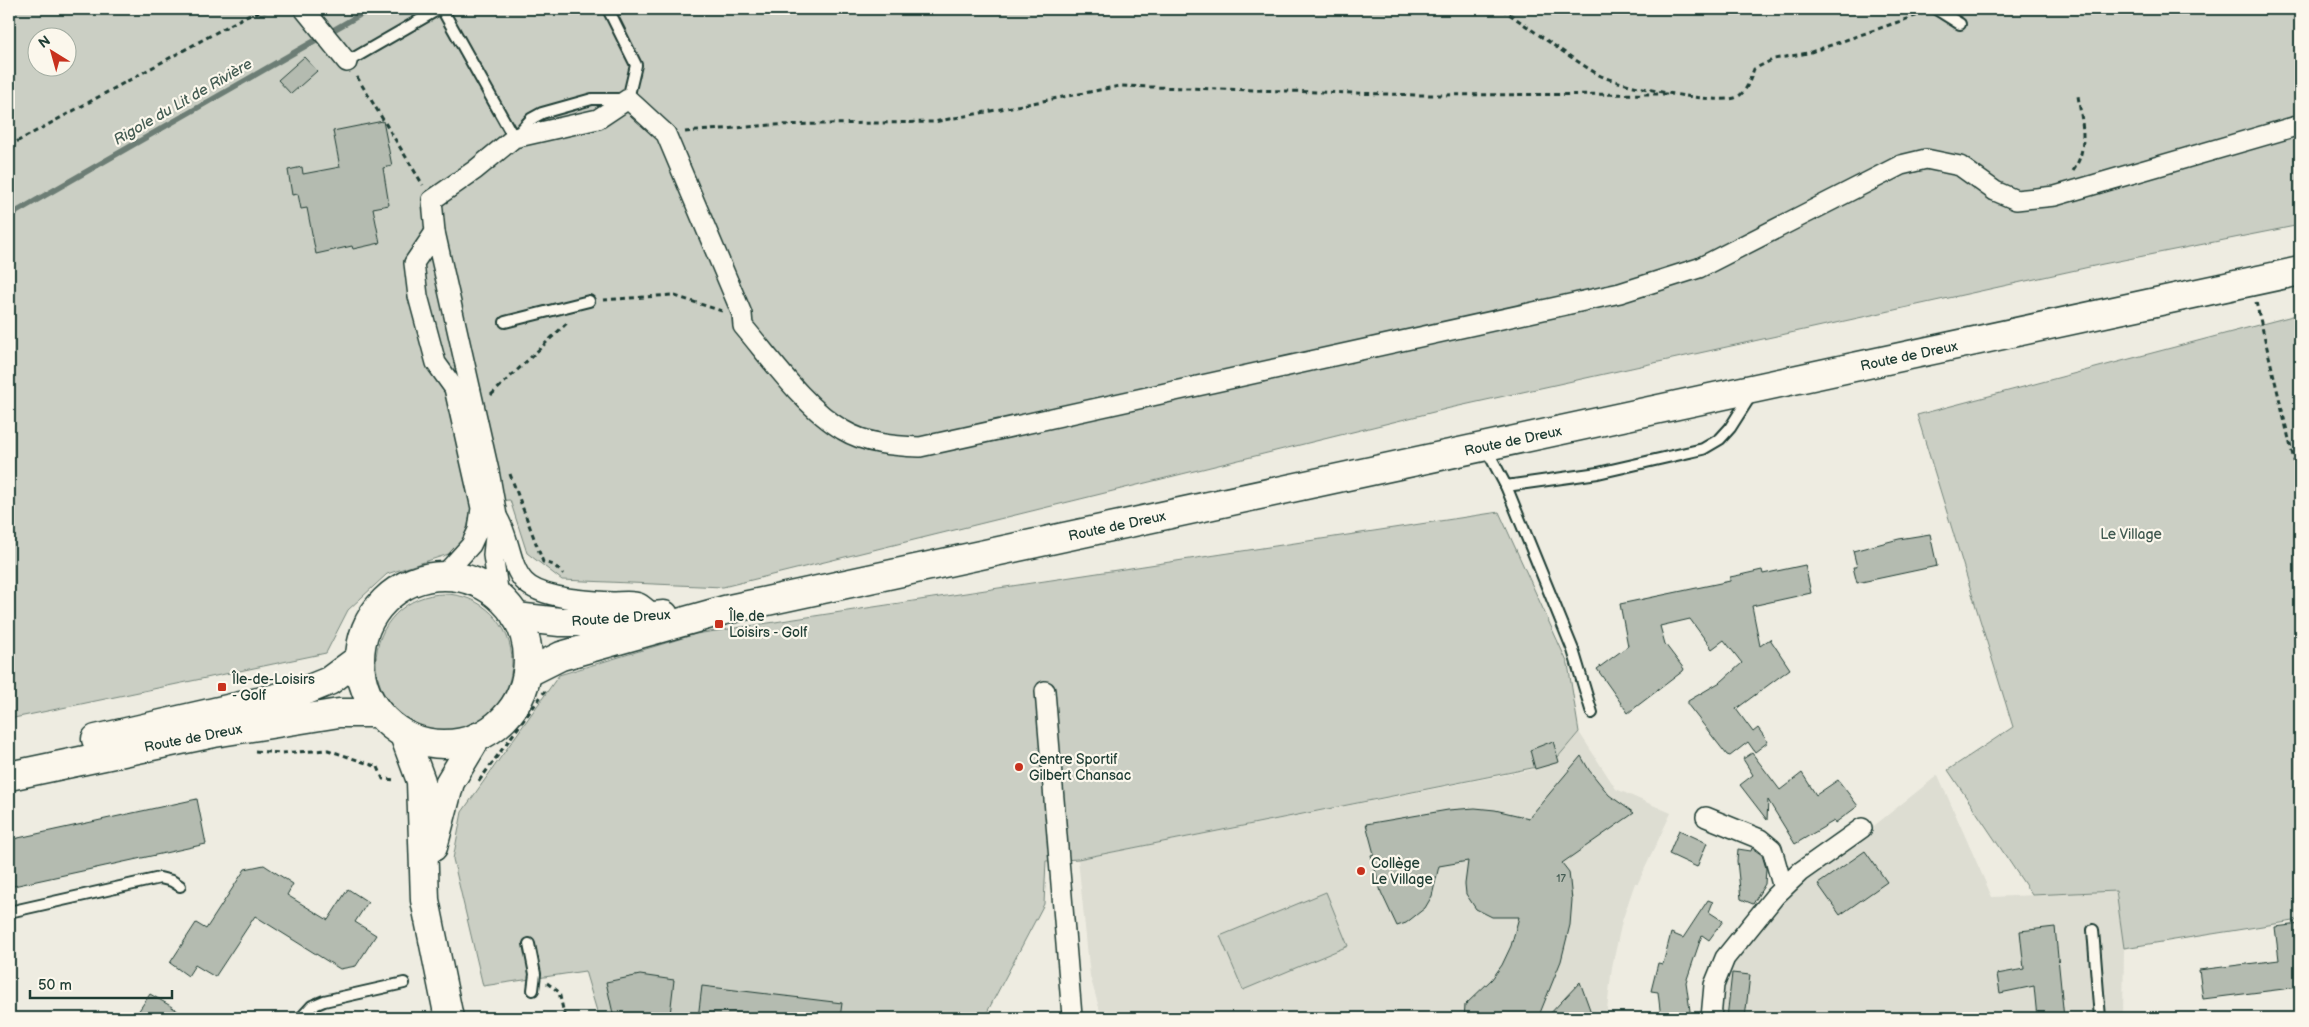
<svg xmlns="http://www.w3.org/2000/svg" width="2309" height="1027" viewBox="0 0 2309 1027" font-family="'Balsamiq Sans',sans-serif">
	<style>
		.built { fill: #ddddd2 }
		.green { fill: #cbcfc4; stroke: #75867c; fill-rule: evenodd }
		.lines { fill: none; stroke-linecap: round; stroke-linejoin: round }
		.stream { stroke: #6c7d74; stroke-width: 5.5 }
		.building { fill: #b4bbb0; stroke: #1f3d34 }
		.service-casing { stroke: #1f3d34; stroke-width: 14 }
		.minor-casing { stroke: #1f3d34; stroke-width: 22 }
		.secondary-casing { stroke: #1f3d34; stroke-width: 31 }
		.primary-casing { stroke: #1f3d34; stroke-width: 31 }
		.path { stroke: #1f3d34; stroke-width: 3; stroke-dasharray: 5 4; stroke-linecap: butt }
		.service { stroke: #fbf7ec; stroke-width: 10 }
		.minor { stroke: #fbf7ec; stroke-width: 19 }
		.secondary { stroke: #fbf7ec; stroke-width: 28 }
		.primary { stroke: #fbf7ec; stroke-width: 28 }
		.poi-dot { fill: #c8321e; stroke: #fbf7ec; stroke-width: 2 }
		.labels { text-anchor: middle; dominant-baseline: central; stroke-width: 4.5; stroke-linejoin: round; paint-order: stroke }
		.number-label { font-size: 11px; fill: #445c53 }
		.street-label { font-size: 14px; fill: #1f3d34; stroke: #fbf7ec }
		.park-label { font-size: 14px; fill: #415a51; stroke: #fbf7ec }
		.poi-label { font-size: 14px; fill: #1f3d34; stroke: #fbf7ec; text-anchor: start }
		.water-label { font-size: 15px; font-style: italic; fill: #455d54; stroke: #fbf7ec }
	</style>
	<rect width="100%" height="100%" fill="#eeece1"/>
	<filter id="ink" filterUnits="userSpaceOnUse"><feTurbulence type="fractalNoise" baseFrequency=".02" numOctaves="2"/><feDisplacementMap in="SourceGraphic" scale="10" xChannelSelector="R" yChannelSelector="G"/><feConvolveMatrix kernelMatrix="1 2 1 2 8 2 1 2 1" color-interpolation-filters="sRGB"/></filter>
	<g filter="url(#ink)">
		<g class="built">
			<polygon points="1579,732 1616,789 1671,813 1638,883 1635,883 1622,921 1612,967 1606,1018 1102,1018 1090,976 1078,859 1535,769 1552,764"/>
			<polygon points="1938,775 1992,897 2116,891 2124,948 2123,1018 1720,1018 1724,981 1733,964 1778,902"/>
		</g>
		<g class="green">
			<path d="M9,9H2300V225L2103,264L1450,408L723,587L562,580L527,553L510,500L474,502L461,550L387,574L348,610L326,653L9,719ZM38,38H68V68H38Z"/>
			<polygon points="2300,314 2300,920 2124,948 2116,891 2032,895 1948,770 2013,727 1917,415"/>
			<polygon points="1499,512 1568,664 1579,732 1552,764 1078,859 1046,861 1044,904 984,1018 599,1018 585,971 483,986 453,859 462,812 559,675 696,634"/>
			<circle cx="444" cy="662" r="68"/>
			<polygon points="1326,892 1348,946 1243,990 1220,936"/>
		</g>
		<g class="lines">
			<polyline class="stream" points="9,216 370,9"/>
		</g>
		<g class="building">
			<polygon points="304,57 317,71 291,94 278,80"/>
			<polygon points="383,121 392,166 383,168 389,205 373,208 380,243 353,249 352,246 316,254 307,208 301,209 298,194 292,195 288,170 302,167 303,174 340,167 333,131"/>
			<polygon points="1930,534 1937,566 1857,583 1853,567 1857,567 1853,551 1899,539"/>
			<polygon points="1805,565 1811,593 1752,606 1760,646 1770,639 1790,669 1736,709 1753,732 1758,728 1768,742 1755,752 1748,742 1730,756 1727,755 1688,705 1688,701 1722,681 1742,663 1724,640 1712,649 1690,619 1660,626 1665,644 1684,669 1683,671 1628,713 1597,669 1628,646 1620,604 1730,581 1730,577 1740,575 1762,570 1763,574"/>
			<polygon points="1553,741 1559,762 1535,769 1530,750"/>
			<polygon points="1752,753 1780,790 1802,773 1816,795 1838,780 1858,806 1835,823 1834,821 1795,844 1768,800 1767,820 1740,785 1753,775 1743,759"/>
			<polygon points="1581,756 1589,770 1609,795 1634,813 1562,863 1569,872 1572,900 1570,925 1561,961 1538,1018 1464,1018 1465,1005 1492,979 1502,965 1511,946 1519,917 1492,917 1476,909 1466,894 1465,884 1468,861 1439,866 1432,896 1425,908 1406,923 1397,926 1381,892 1371,855 1374,854 1366,824 1448,810 1475,808 1495,810 1529,818"/>
			<polygon points="197,799 206,844 9,887 9,840"/>
			<polygon points="1679,830 1707,843 1697,867 1669,854"/>
			<polygon points="1752,848 1762,855 1766,868 1765,884 1753,904 1741,899 1737,861 1738,849 1751,851"/>
			<polygon points="1865,851 1887,882 1840,915 1818,884"/>
			<polygon points="264,865 293,884 287,895 328,920 348,889 368,902 355,922 376,935 356,966 340,969 255,916 215,977 195,965 188,976 170,963 196,923 206,929 245,869"/>
			<polygon points="1708,900 1713,902 1709,912 1723,921 1709,940 1702,935 1686,982 1691,1018 1661,1018 1658,992 1651,991 1658,963 1663,964 1671,933 1683,938"/>
			<polygon points="2300,924 2300,987 2203,999 2199,970 2279,960 2275,927"/>
			<polygon points="2055,927 2064,1018 2037,1018 2034,986 2000,993 1997,974 2024,969 2020,931"/>
			<polygon points="1732,973 1750,975 1745,1018 1727,1018"/>
			<polygon points="640,975 674,980 670,1015 653,1014 653,1018 614,1018 606,982"/>
			<polygon points="1580,982 1593,1018 1546,1018"/>
			<polygon points="702,986 842,1003 840,1018 698,1018"/>
			<polygon points="150,994 169,1005 188,1018 134,1018"/>
		</g>
		<g class="lines">
			<defs>
				<g id="service">
					<polyline points="442,9 514,138 531,119 542,113 592,99 628,99 636,65 608,9"/>
					<polyline points="1936,9 1960,24"/>
					<polyline points="347,62 439,9"/>
					<polyline points="505,322 589,301"/>
					<polyline points="1486,448 1506,486 1598,473 1703,449 1720,439 1730,428 1751,395"/>
					<polyline points="1506,486 1573,650 1592,713"/>
					<polyline points="9,912 160,878 172,881 180,886"/>
					<polyline points="2093,930 2100,1018"/>
					<polyline points="529,944 535,974 533,990"/>
					<polyline points="301,1018 312,1006 324,1001 404,983"/>
				</g>
				<g id="minor">
					<polyline points="304,9 347,62"/>
					<polyline points="435,232 414,263 418,296 436,363 454,388 481,508 478,530 471,545 443,576"/>
					<path d="M498,518C510,537 510,566 524,581C540,599 590,601 613,602C620,602 633,600 639,603C645,606 650,612 654,615"/>
					<path d="M499,596L493,555L497,516L489,471L435,232L432,200L475,170L514,138L598,119L628,99L666,134L742,314L743,326C771,359 806,409 843,430C866,444 894,446 920,447L1620,293L1699,268L1901,165L1926,159L1960,166L1995,191L2016,200L2055,196L2300,125"/>
					<polyline points="1045,691 1072,1016"/>
					<polyline points="1706,817 1760,839 1772,849 1783,888"/>
					<polyline points="1711,1018 1714,985 1725,958 1775,896 1800,872 1862,828"/>
				</g>
				<g id="secondary">
					<polyline points="404,735 421,781 425,900 449,1018"/>
					<polyline points="433,847 450,782 477,737"/>
				</g>
				<g id="primary">
					<circle cx="444" cy="660" r="84"/>
					<polyline points="516,617 560,622 593,622 664,615"/>
					<polyline points="527,673 561,656 725,610 2300,271"/>
					<polyline points="96,739 302,692 329,681 360,658"/>
					<polyline points="9,776 214,733 339,713 378,713"/>
				</g>
			</defs>
			<use href="#service" class="service-casing"/>
			<use href="#minor" class="minor-casing"/>
			<use href="#secondary" class="secondary-casing"/>
			<use href="#primary" class="primary-casing"/>
			<g class="path">
				<path d="M1502,9C1534,31 1566,55 1599,75C1617,85 1720,106 1737,97C1747,92 1750,79 1754,69L1774,59L1808,53L1924,13"/>
				<polyline points="357,77 423,185"/>
				<polyline points="685,132 772,125 934,122 1120,86 1419,95 1673,94"/>
				<polyline points="9,146 248,15 274,9"/>
				<path d="M2073,171C2089,148 2082,122 2078,96"/>
				<polyline points="603,300 672,295 722,311"/>
				<polyline points="2256,302 2300,485"/>
				<polyline points="491,395 568,322"/>
				<polyline points="510,474 543,562 554,565 563,574"/>
				<polyline points="255,751 281,753 328,750 378,767 383,779 397,780"/>
				<polyline points="479,781 545,691"/>
				<polyline points="547,983 559,992 565,1018"/>
			</g>
			<use href="#service" class="service"/>
			<use href="#minor" class="minor"/>
			<use href="#secondary" class="secondary"/>
			<use href="#primary" class="primary"/>
		</g>
	</g>
	<g class="poi-dot">
		<rect x="714" y="619" width="10" height="10" rx="2.5"/>
		<rect x="217" y="682" width="10" height="10" rx="2.5"/>
		<circle cx="1019" cy="767" r="5"/>
		<circle cx="1361" cy="871" r="5"/>
	</g>
	<g class="labels">
		<g class="number-label">
			<text x="1561" y="878">17</text>
		</g>
		<g class="street-label">
			<text transform="translate(1909 356) rotate(-12)">Route de Dreux</text>
			<text transform="translate(1513 441) rotate(-12)">Route de Dreux</text>
			<text transform="translate(1117 526) rotate(-12)">Route de Dreux</text>
			<text transform="translate(621 618) rotate(-4)">Route de Dreux</text>
			<text transform="translate(193 738) rotate(-11)">Route de Dreux</text>
		</g>
		<g class="park-label">
			<text x="2131" y="534">Le Village</text>
		</g>
		<g class="poi-label">
			<text x="729" y="616">Île de<tspan x="729" dy="16">Loisirs - Golf</tspan></text>
			<text x="232" y="679">Île-de-Loisirs<tspan x="232" dy="16">- Golf</tspan></text>
			<text x="1029" y="759">Centre Sportif<tspan x="1029" dy="16">Gilbert Chansac</tspan></text>
			<text x="1371" y="863">Collège<tspan x="1371" dy="16">Le Village</tspan></text>
		</g>
		<g class="water-label">
			<text transform="translate(183 102) rotate(-30)">Rigole du Lit de Rivière</text>
		</g>
	</g>
	<rect width="2309" height="1027" fill="none" stroke="#fbf7ec" stroke-width="30"/>
	<rect x="15" y="15" width="2279" height="997" fill="none" stroke="#1f3d34" stroke-width="2" filter="url(#ink)"/>
	<g transform="translate(52 52) rotate(323)"><circle r="24" fill="#fbf7ec" stroke="#a3ada2"/>
	<path d="M0-4L9 19L0 12L-9 19Z" fill="#c8321e"/>
	<text y="-8" font-size="14" font-weight="bold" text-anchor="middle" fill="#1f3d34">N</text>
	</g>
	<path d="M30 990v8h142v-8" fill="none" stroke="#1f3d34" stroke-width="2.5"/>
	<text x="38" y="990" font-size="15" fill="#1f3d34" stroke="#fbf7ec" stroke-width="4" paint-order="stroke">50 m</text>
</svg>
